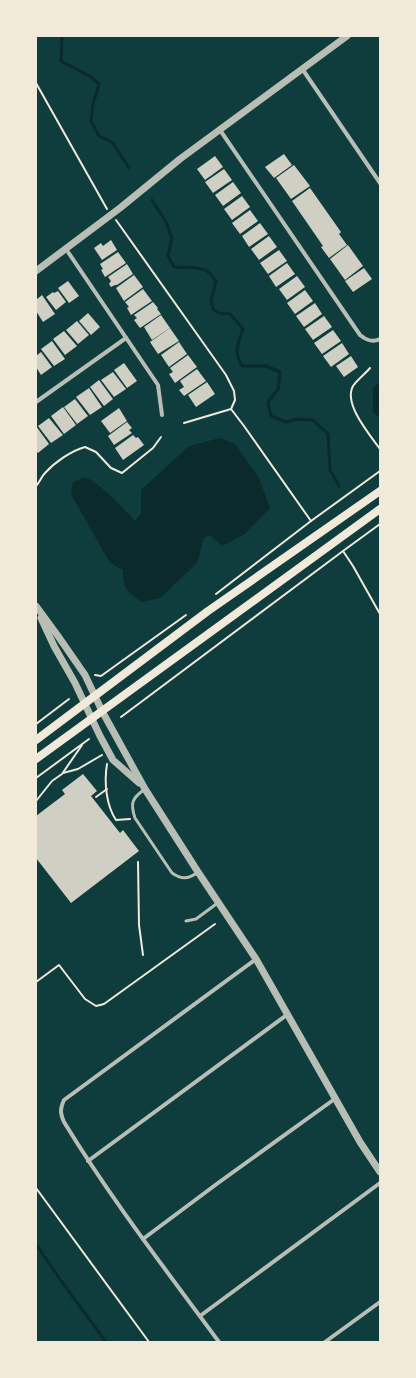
<svg xmlns="http://www.w3.org/2000/svg" width="416" height="1378" viewBox="0 0 416 1378" font-family="'DM Sans',sans-serif">
	<style>
		.water { fill: #0a2a2b }
		.lines { fill: none; stroke-linecap: round; stroke-linejoin: round }
		.stream { stroke: #0a2a2b; stroke-width: 3 }
		.building { fill: #cfcfc3 }
		.path { stroke: #f1e9da; stroke-width: 2 }
		.service { stroke: #b8beb3; stroke-width: 3 }
		.minor { stroke: #b8beb3; stroke-width: 4 }
		.tertiary { stroke: #b8beb3; stroke-width: 7 }
		.secondary { stroke: #f1e9da; stroke-width: 8 }
	</style>
	<rect width="100%" height="100%" fill="#0f3d3e"/>
	<g class="water">
		<polygon points="380,382 380,418 373,412 373,388"/>
		<path d="M220,438L235,444L259,478L270,508L245,534L222,546L210,535L203,539L198,562L160,598L142,602C127,592 123,589 123,570L110,563L71,494L73,482L85,477C106,488 119,505 135,521L141,513V490L189,446Z"/>
	</g>
	<g class="lines">
		<g class="stream">
			<polyline points="62,36 61,61 91,77 99,84 93,104 91,121 99,136 112,142 129,168"/>
			<path d="M152,200L166,222L172,238L168,256L174,267C192,268 208,264 216,282L211,300L213,309L219,313L230,314L243,329C238,345 233,350 242,366H266L280,372L278,389L268,402L271,416L286,422L297,419L313,420L328,434L330,470L339,486"/>
			<polyline points="36,1244 62,1282 106,1342"/>
		</g>
	</g>
	<g class="building">
		<polygon points="284,154 292,165 274,178 265,167"/>
		<polygon points="215,156 223,167 205,180 197,169"/>
		<polygon points="294,165 310,186 291,199 276,178"/>
		<polygon points="224,169 232,180 213,193 205,182"/>
		<polygon points="233,182 241,193 223,206 215,195"/>
		<polygon points="310,188 341,232 339,234 347,245 329,258 321,247 323,246 292,201"/>
		<polygon points="242,196 250,207 232,220 224,209"/>
		<polygon points="250,210 258,221 240,234 232,223"/>
		<polygon points="260,223 268,234 249,247 242,236"/>
		<polygon points="269,236 277,247 259,260 251,249"/>
		<polygon points="111,240 117,250 102,260 94,248 101,243 103,246"/>
		<polygon points="348,245 363,266 345,280 330,259"/>
		<polygon points="279,250 287,261 268,274 260,263"/>
		<polygon points="118,252 126,263 105,277 101,270 103,269 100,264"/>
		<polygon points="287,263 295,274 276,287 269,276"/>
		<polygon points="127,264 133,274 117,285 115,285 111,287 109,284 111,281 108,277"/>
		<polygon points="364,268 372,279 353,292 345,281"/>
		<polygon points="134,275 143,287 124,301 116,288"/>
		<polygon points="297,276 305,287 287,300 279,289"/>
		<polygon points="68,281 79,296 69,303 58,288"/>
		<polygon points="143,289 152,301 131,315 127,308 129,307 125,302"/>
		<polygon points="305,290 313,301 295,314 287,303"/>
		<polygon points="58,291 66,302 56,310 46,297 53,292 54,293"/>
		<polygon points="42,295 55,314 43,322 36,311 36,300"/>
		<polygon points="153,302 158,308 157,309 161,314 140,328 134,320 137,318 134,315"/>
		<polygon points="315,303 322,314 304,327 296,316"/>
		<polygon points="88,313 100,327 91,335 79,321"/>
		<polygon points="161,315 170,328 152,340 144,327"/>
		<polygon points="324,316 332,327 313,340 305,329"/>
		<polygon points="77,321 89,335 78,344 66,330"/>
		<polygon points="170,328 179,341 158,354 150,342"/>
		<polygon points="333,330 341,341 322,354 314,343"/>
		<polygon points="64,331 77,346 65,355 53,339"/>
		<polygon points="52,341 65,359 54,366 41,349"/>
		<polygon points="179,342 187,354 169,367 161,355"/>
		<polygon points="342,343 349,354 331,367 323,356"/>
		<polygon points="41,352 52,367 41,375 36,367 36,356"/>
		<polygon points="188,355 197,367 175,383 169,374 173,372 170,368"/>
		<polygon points="351,356 358,367 344,377 336,366"/>
		<polygon points="124,363 137,381 127,388 114,370"/>
		<polygon points="197,369 206,381 184,396 179,390 184,387 180,381"/>
		<polygon points="113,372 126,389 114,397 101,380"/>
		<polygon points="99,380 113,399 104,406 90,387"/>
		<polygon points="207,382 215,394 196,407 188,395"/>
		<polygon points="89,388 102,407 90,415 76,397"/>
		<polygon points="75,399 88,416 77,424 64,407"/>
		<polygon points="63,407 76,425 64,434 51,416"/>
		<polygon points="119,408 127,421 110,433 101,421"/>
		<polygon points="49,418 63,435 51,443 38,426"/>
		<polygon points="127,422 132,428 129,430 132,433 114,445 108,436"/>
		<polygon points="36,426 49,444 38,453 36,451"/>
		<polygon points="133,435 136,438 138,437 144,445 123,460 115,448"/>
		<polygon points="83,774 97,791 91,796 120,833 123,830 139,851 71,903 36,858 36,816 65,794 62,790"/>
	</g>
	<g class="lines">
		<g class="path">
			<polyline points="36,83 107,209"/>
			<polyline points="116,220 226,375 234,391 235,400 231,409"/>
			<path d="M370,368C365,374 357,380 353,386C343,404 370,435 380,449"/>
			<polyline points="184,423 231,409 244,426 311,521"/>
			<path d="M36,486C40,482 41,477 45,473C55,462 71,451 85,447L96,452L111,468L122,473L153,448L161,437"/>
			<polyline points="343,551 353,566 380,614"/>
			<polyline points="216,594 311,521 380,471"/>
			<polyline points="95,675 101,676 186,615"/>
			<polyline points="121,717 343,551 380,524"/>
			<polyline points="36,724 69,699"/>
			<path d="M107,764C104,782 106,805 116,820L130,819"/>
			<polyline points="63,773 78,769 102,755"/>
			<polyline points="36,778 89,739"/>
			<polyline points="96,797 107,789"/>
			<polyline points="36,801 52,781 62,774 82,745"/>
			<polyline points="138,862 139,925 143,955"/>
			<polyline points="36,982 59,965 85,999 96,1006 104,1004 215,924"/>
			<polyline points="36,1188 149,1342"/>
		</g>
		<g class="service">
			<path d="M145,789C132,798 130,803 135,818L172,873C182,880 189,879 198,872"/>
			<polyline points="186,921 196,919 219,902"/>
		</g>
		<g class="minor">
			<polyline points="303,70 380,183"/>
			<path d="M220,130L360,335C366,340 372,343 380,339"/>
			<polyline points="66,249 158,385 162,415"/>
			<polyline points="36,402 126,338"/>
			<polyline points="88,1161 288,1014"/>
			<polyline points="143,1239 218,1183 336,1098"/>
			<polyline points="200,1316 380,1183"/>
			<path d="M219,1342C166,1270 111,1199 64,1122C60,1113 60,1109 64,1100L256,959"/>
			<polyline points="325,1342 380,1302"/>
		</g>
		<g class="tertiary">
			<polyline points="36,271 120,208 180,159 347,36"/>
			<polyline points="36,606 58,636 85,675 102,711 145,789 198,872 256,959 360,1142 380,1172"/>
			<polyline points="41,618 54,646 75,683 100,736 113,760 139,783"/>
		</g>
		<g class="secondary">
			<polyline points="36,740 208,611 380,491"/>
			<polyline points="36,759 380,509"/>
		</g>
	</g>
	<rect width="416" height="1378" fill="none" stroke="#f1e9da" stroke-width="74"/>
</svg>
